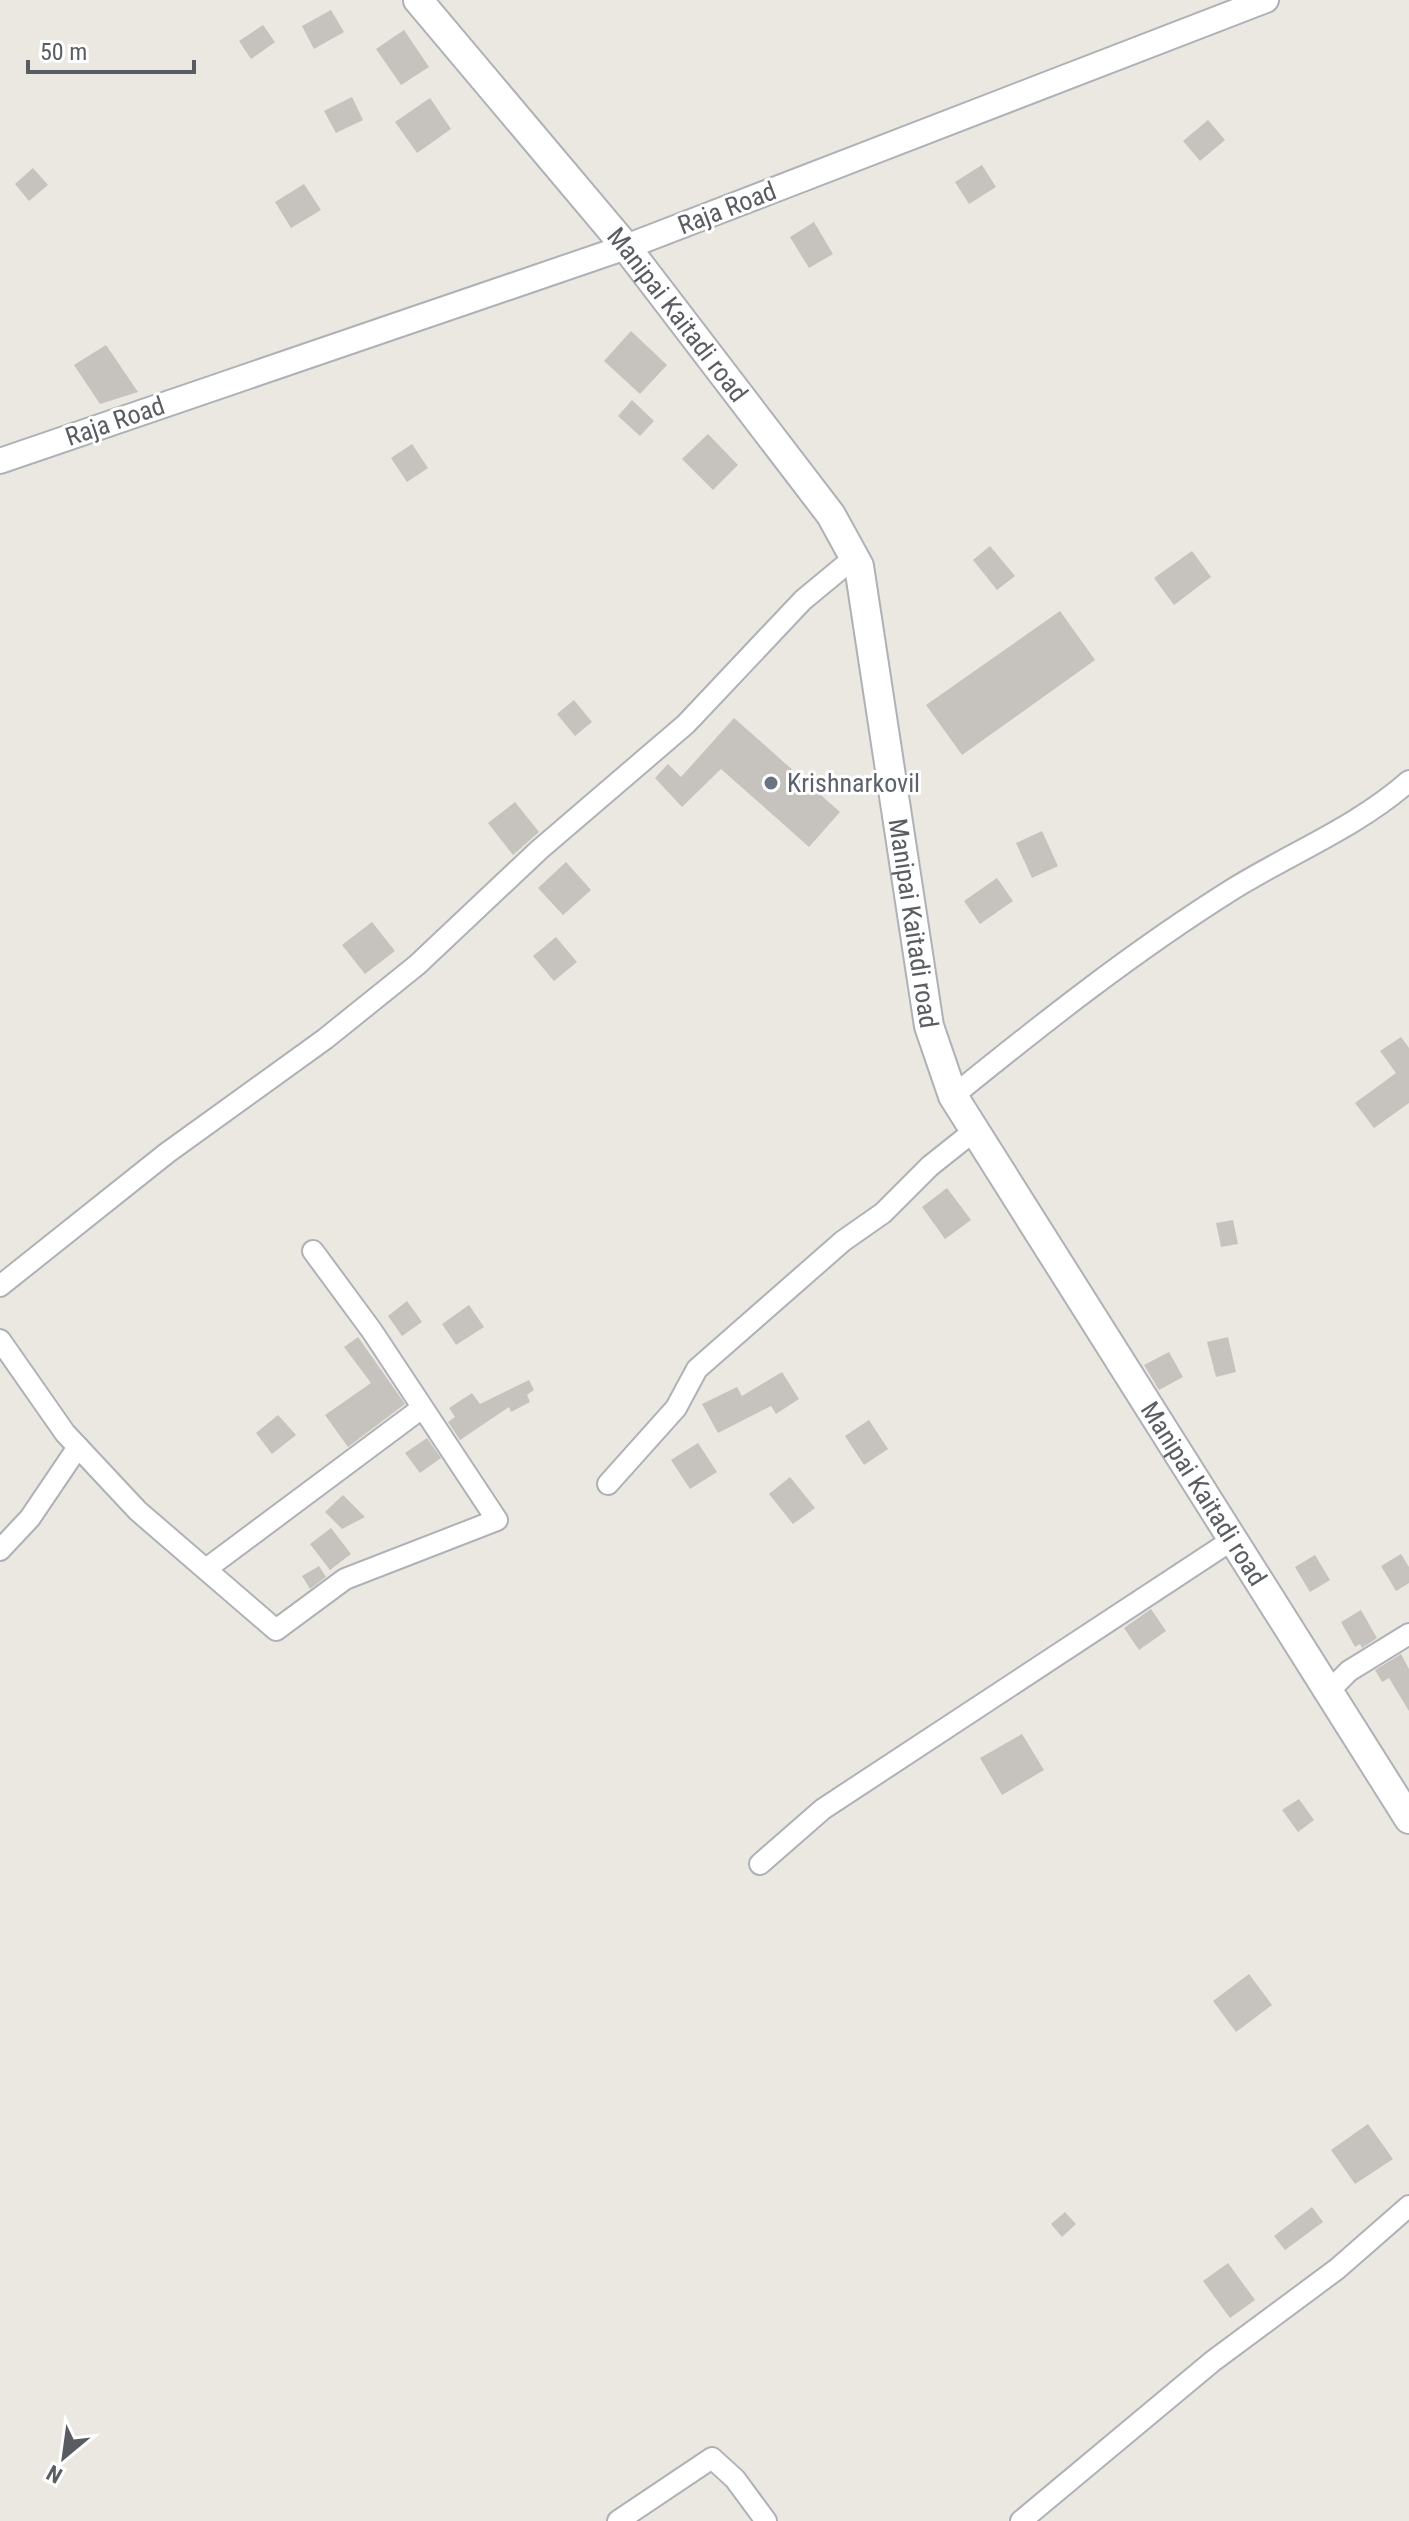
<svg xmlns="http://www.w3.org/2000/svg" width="1409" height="2521" viewBox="0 0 1409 2521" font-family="'Roboto Condensed',sans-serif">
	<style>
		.building { fill: #c6c3be }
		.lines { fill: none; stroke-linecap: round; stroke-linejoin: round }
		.minor-casing { stroke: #aeb2b6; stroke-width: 24 }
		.tertiary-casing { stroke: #aeb2b6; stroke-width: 28 }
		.secondary-casing { stroke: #aeb1b5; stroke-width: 32 }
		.minor { stroke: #fff; stroke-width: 20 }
		.tertiary { stroke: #fff; stroke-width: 24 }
		.secondary { stroke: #fff; stroke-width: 28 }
		.worship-dot { fill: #6b7280; stroke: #fff; stroke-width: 3 }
		.labels { text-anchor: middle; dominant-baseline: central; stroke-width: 6; stroke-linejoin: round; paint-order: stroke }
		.street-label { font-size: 26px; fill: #595d61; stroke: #fff }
		.worship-label { font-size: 26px; fill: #5b616d; stroke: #fff; text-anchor: start }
	</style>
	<rect width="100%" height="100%" fill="#ebe8e1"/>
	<g class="building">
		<polygon points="331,10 344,32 314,49 302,26"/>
		<polygon points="263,25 275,42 251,59 239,41"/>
		<polygon points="404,30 429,67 401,85 376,49"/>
		<polygon points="352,97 363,120 336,133 324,111"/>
		<polygon points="430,98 451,129 417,153 395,122"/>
		<polygon points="1208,120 1225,140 1200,161 1183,141"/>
		<polygon points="982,165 996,187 969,204 955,182"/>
		<polygon points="33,168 48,185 29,201 15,184"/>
		<polygon points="304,184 321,210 291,228 275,202"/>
		<polygon points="814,222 833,254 809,268 790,237"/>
		<polygon points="631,331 667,365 640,394 604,361"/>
		<polygon points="106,345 138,392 100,404 74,365"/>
		<polygon points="632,400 654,421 640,436 618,416"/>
		<polygon points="708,434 738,465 713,490 682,459"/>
		<polygon points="412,444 428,468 407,482 391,458"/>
		<polygon points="990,546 1015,576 997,590 973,560"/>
		<polygon points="1192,551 1211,577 1174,605 1154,578"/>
		<polygon points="1060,611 1095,660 962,755 926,705"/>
		<polygon points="574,700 592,722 575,736 557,714"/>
		<polygon points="734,718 840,812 809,847 721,769 682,807 655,778 668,764 681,777"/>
		<polygon points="515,802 539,832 513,855 488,823"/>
		<polygon points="1042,831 1058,866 1032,878 1016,843"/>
		<polygon points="566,862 591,890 563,915 538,888"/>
		<polygon points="997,878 1013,901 980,924 964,901"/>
		<polygon points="372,922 395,951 365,974 342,945"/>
		<polygon points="556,937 577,962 554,981 533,956"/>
		<polygon points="1401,1037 1409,1048 1409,1103 1374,1128 1355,1103 1396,1073 1380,1051"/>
		<polygon points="947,1188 971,1220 945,1239 922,1207"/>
		<polygon points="1233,1220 1238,1244 1221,1247 1216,1223"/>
		<polygon points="407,1301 422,1322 402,1336 388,1316"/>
		<polygon points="469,1305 484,1327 456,1345 442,1324"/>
		<polygon points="358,1337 405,1404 348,1447 325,1415 371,1383 344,1347"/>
		<polygon points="1228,1337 1236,1372 1216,1377 1207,1342"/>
		<polygon points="1169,1352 1183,1377 1159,1390 1144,1365"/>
		<polygon points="782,1372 799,1399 776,1414 771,1406 718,1433 702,1404 737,1387 742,1396"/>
		<polygon points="529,1380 534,1390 527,1395 530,1402 511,1412 509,1407 460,1440 448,1422 455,1417 449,1408 472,1393 480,1404"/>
		<polygon points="278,1415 296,1435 272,1454 256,1433"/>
		<polygon points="869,1420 888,1449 864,1465 845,1436"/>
		<polygon points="427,1438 441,1458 420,1473 405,1453"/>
		<polygon points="698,1443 717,1472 690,1489 671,1460"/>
		<polygon points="790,1477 815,1508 793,1524 769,1494"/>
		<polygon points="343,1495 365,1517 342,1529 325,1512"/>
		<polygon points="331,1528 351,1554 330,1570 310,1544"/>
		<polygon points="1401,1554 1409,1567 1409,1583 1396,1591 1381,1566"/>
		<polygon points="1315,1555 1330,1580 1310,1592 1295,1567"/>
		<polygon points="319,1566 326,1577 310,1589 302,1576"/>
		<polygon points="1151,1609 1166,1631 1139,1650 1124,1628"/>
		<polygon points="1361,1610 1377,1638 1362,1648 1360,1644 1355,1647 1341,1622"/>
		<polygon points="1401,1654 1409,1669 1409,1711 1389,1678 1382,1682 1375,1670"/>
		<polygon points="1022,1734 1044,1770 1002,1795 980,1758"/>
		<polygon points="1299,1799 1314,1820 1298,1832 1282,1810"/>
		<polygon points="1249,1974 1272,2005 1236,2032 1213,2001"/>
		<polygon points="1368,2124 1393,2159 1355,2184 1331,2150"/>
		<polygon points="1312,2207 1323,2222 1285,2250 1274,2236"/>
		<polygon points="1065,2212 1076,2224 1062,2237 1051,2224"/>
		<polygon points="1228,2263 1255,2300 1230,2318 1203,2281"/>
	</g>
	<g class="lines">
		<defs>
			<g id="minor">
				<path d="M953,1096C1043,1023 1134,951 1233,889C1291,853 1357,827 1409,781"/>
				<polyline points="0,1286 167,1153 325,1039 417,965 539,850 686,724 803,600 855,557"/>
				<polyline points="0,1340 65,1433 138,1511 276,1630 345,1579 497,1520 372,1331 313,1251"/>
				<polyline points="608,1484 676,1408 697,1369 843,1241 883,1213 930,1166 974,1131"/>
				<polyline points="0,1550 30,1518 78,1447"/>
				<polyline points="206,1569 422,1408"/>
				<polyline points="1328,1692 1349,1671 1409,1634"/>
				<polyline points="760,1864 823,1809 1232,1540"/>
				<polyline points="618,2521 712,2458 735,2479 766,2521"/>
				<polyline points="1021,2521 1213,2361 1337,2269 1409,2206"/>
			</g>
			<polyline id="tertiary" points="0,461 626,247 1266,0"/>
			<g id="secondary">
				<path id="s1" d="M418,0L626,247L831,515L859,566L929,1026L953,1096L1409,1819"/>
			</g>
		</defs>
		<use href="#minor" class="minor-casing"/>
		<use href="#tertiary" class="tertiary-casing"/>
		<use href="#secondary" class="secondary-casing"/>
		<use href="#minor" class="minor"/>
		<use href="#tertiary" class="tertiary"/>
		<use href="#secondary" class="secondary"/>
	</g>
	<circle class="worship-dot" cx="771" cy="783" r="8"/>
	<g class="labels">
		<g class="street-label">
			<text transform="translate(727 208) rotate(-21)">Raja Road</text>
			<text stroke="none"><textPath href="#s1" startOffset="408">Manipai Kaitadi road</textPath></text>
			<text transform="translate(115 421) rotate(-19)">Raja Road</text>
			<text stroke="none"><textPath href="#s1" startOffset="1080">Manipai Kaitadi road</textPath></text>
			<text stroke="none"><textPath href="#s1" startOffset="1728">Manipai Kaitadi road</textPath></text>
		</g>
		<g class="worship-label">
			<text x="787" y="783">Krishnarkovil</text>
		</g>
	</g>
	<g transform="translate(64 2457) rotate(209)" stroke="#ffffff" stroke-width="6" paint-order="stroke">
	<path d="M0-6L14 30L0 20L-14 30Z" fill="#595d61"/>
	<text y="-12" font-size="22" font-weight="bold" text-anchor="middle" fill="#595d61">N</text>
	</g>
	<path d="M28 60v12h166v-12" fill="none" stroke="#595d61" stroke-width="4"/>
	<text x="40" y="60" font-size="24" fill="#595d61" stroke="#ffffff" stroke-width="6" paint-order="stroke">50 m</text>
</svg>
